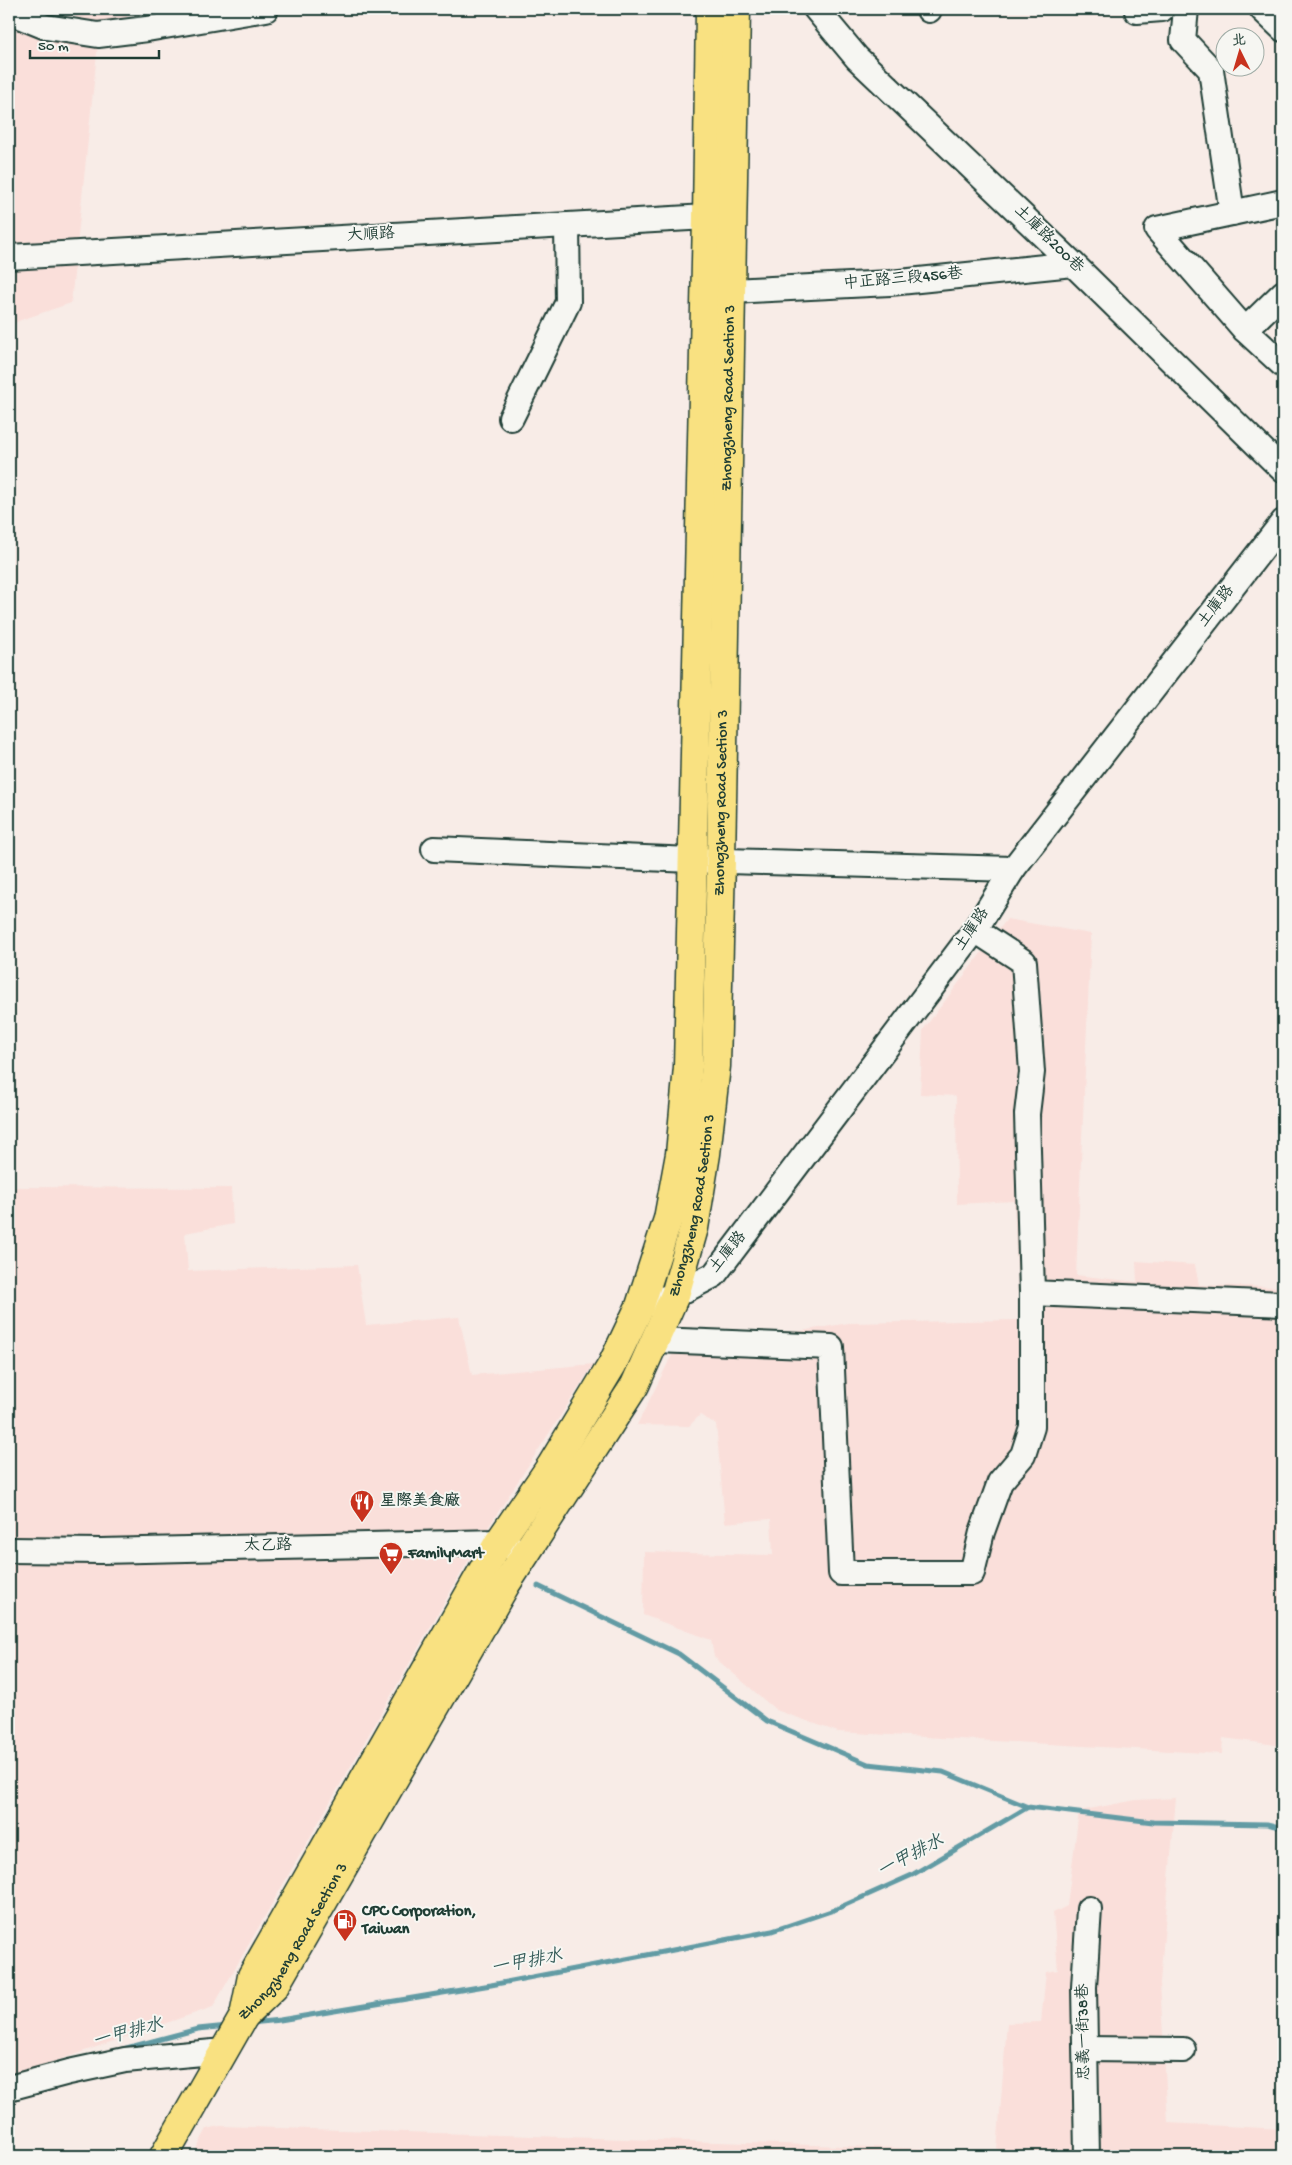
<svg xmlns="http://www.w3.org/2000/svg" width="1292" height="2165" viewBox="0 0 1292 2165" font-family="'Gochi Hand','LXGW WenKai TC',sans-serif">
	<style>
		.built { fill: #fadfda }
		.lines { fill: none; stroke-linecap: round; stroke-linejoin: round }
		.stream { stroke: #629ba4; stroke-width: 5 }
		.minor-casing { stroke: #1f3d34; stroke-width: 28 }
		.major-casing { stroke: #1f3d34; stroke-width: 31 }
		.minor { stroke: #f6f6f2; stroke-width: 24 }
		.major { stroke: #f9e181; stroke-width: 28 }
		.labels { text-anchor: middle; dominant-baseline: central; stroke-width: 4; stroke-linejoin: round; paint-order: stroke }
		.street-label { font-size: 16px; fill: #1f3d34; stroke: #f6f6f2 }
		.poi-label { font-size: 16px; font-weight: bold; fill: #1f3d34; stroke: #f6f6f2; text-anchor: start }
		.water-label { font-size: 18px; font-style: italic; fill: #355c59; stroke: #f6f6f2 }
	</style>
	<rect width="100%" height="100%" fill="#f8ece7"/>
	<filter id="ink" filterUnits="userSpaceOnUse"><feTurbulence type="fractalNoise" baseFrequency=".02" numOctaves="2"/><feDisplacementMap in="SourceGraphic" scale="10" xChannelSelector="R" yChannelSelector="G"/><feConvolveMatrix kernelMatrix="1 2 1 2 8 2 1 2 1" color-interpolation-filters="sRGB"/></filter>
	<g filter="url(#ink)">
		<g class="built">
			<polygon points="76,9 127,9 127,17 100,24 71,303 18,321 9,329 9,27 46,27 76,24"/>
			<polygon points="1007,919 1091,934 1076,1275 1137,1282 1136,1261 1195,1265 1199,1285 1283,1287 1283,1746 1223,1738 1222,1754 838,1732 776,1710 714,1657 711,1640 643,1615 644,1552 773,1555 771,1519 725,1523 716,1424 700,1415 689,1426 637,1425 679,1341 783,1334 849,1323 1019,1320 1014,1201 957,1204 956,1096 920,1094 923,1030"/>
			<polygon points="9,1187 231,1188 233,1224 185,1233 188,1271 357,1265 366,1325 459,1317 472,1375 594,1364 480,1540 213,2007 9,2077"/>
			<polygon points="1176,1798 1160,1982 1168,2123 1283,2129 1283,2156 192,2156 207,2129 220,2126 997,2151 1007,2023 1041,2022 1046,1972 1058,1970 1053,1913 1067,1906 1079,1811 1136,1800"/>
		</g>
		<g class="lines">
			<g class="stream">
				<polyline points="538,1586 679,1654 767,1721 868,1764 943,1772 1028,1807 1153,1822 1267,1824 1283,1828"/>
				<polyline points="251,2023 280,2020 491,1985 772,1931 834,1910 912,1875 1028,1807"/>
				<polyline points="119,2050 198,2029 228,2026"/>
			</g>
			<defs>
				<g id="minor">
					<polyline points="816,9 857,58 1073,264 1283,470"/>
					<polyline points="929,9 929,10"/>
					<polyline points="1186,9 1183,40 1211,70 1232,213"/>
					<polyline points="1262,9 1283,29"/>
					<polyline points="1137,11 1162,9"/>
					<polyline points="9,12 46,27 98,35 147,29 266,9"/>
					<polyline points="1283,202 1157,229 1245,330 1283,365"/>
					<polyline points="9,257 724,216"/>
					<polyline points="732,291 890,283 1073,264"/>
					<polyline points="1245,330 1283,293"/>
					<polyline points="511,418 568,302 567,225"/>
					<polyline points="434,849 692,860 1013,869"/>
					<polyline points="975,930 1024,962 1032,1072 1027,1114 1032,1293 1283,1304"/>
					<polyline points="640,1306 675,1295 714,1275 975,930 1013,869 1283,522"/>
					<polyline points="656,1340 831,1347 841,1573 972,1573 982,1532 1000,1482 1023,1455 1032,1427 1032,1293"/>
					<polyline points="9,1550 101,1551 499,1542 525,1553"/>
					<polyline points="1086,2049 1183,2050"/>
					<polyline points="9,2088 69,2072 125,2060 224,2051"/>
					<polyline points="1087,2156 1084,1987 1089,1909"/>
				</g>
				<g id="major">
					<polyline points="244,2016 252,1976 499,1542 551,1466 612,1365 640,1306 668,1219 680,1154 688,1067 707,217 710,9"/>
					<path id="s1" d="M164,2156L244,2016L274,1987L506,1584L635,1385L675,1295L694,1228L706,1154L716,1066L721,861L736,9"/>
				</g>
			</defs>
			<use href="#minor" class="minor-casing"/>
			<use href="#major" class="major-casing"/>
			<use href="#minor" class="minor"/>
			<use href="#major" class="major"/>
		</g>
	</g>
	<defs>
		<symbol id="restaurant-pin" viewBox="-11 -11 22 30"><path d="M0 17L-7.5 6A9.5 9.5 0 1 1 7.5 6Z" fill="#c8321e" stroke="#f6f6f2"/><path d="M-5-6h1v4h1v-4h1v4h1v-4h1v5L-1.5 .5V6h-2V.5L-5-1ZM5-6V6H3V1.5H1.5Q1.5-4 5-6Z" fill="#fff"/></symbol>
		<symbol id="supermarket-pin" viewBox="-11 -11 22 30"><path d="M0 17L-7.5 6A9.5 9.5 0 1 1 7.5 6Z" fill="#c8321e" stroke="#f6f6f2"/><path d="M-6-5.5h2.5l.6 2H6L4.5 2H-2.5L-4.4-4H-6ZM-1.5 3.2a1.3 1.3 0 1 0 .1 0ZM3 3.2a1.3 1.3 0 1 0 .1 0Z" fill="#fff"/></symbol>
		<symbol id="fuel-pin" viewBox="-11 -11 22 30"><path d="M0 17L-7.5 6A9.5 9.5 0 1 1 7.5 6Z" fill="#c8321e" stroke="#f6f6f2"/><path d="M-5.5-6h7V0h2V4h1.3V-2.5L3-4.5l.8-.8L6-3V5H2.5V1h-1V6h-7ZM-4.2-4.7v3.2H.2V-4.7Z" fill="#fff"/></symbol>
	</defs>
	<g fill-rule="evenodd">
		<use href="#restaurant-pin" x="348" y="1488" width="28" height="38"/>
		<use href="#supermarket-pin" x="377" y="1540" width="28" height="38"/>
		<use href="#fuel-pin" x="331" y="1907" width="28" height="38"/>
	</g>
	<g class="labels">
		<g class="street-label">
			<text transform="translate(371 236) rotate(-3)">大順路</text>
			<text transform="translate(1048 240) rotate(44)">土庫路200巷</text>
			<text transform="translate(903 280) rotate(-5)">中正路三段456巷</text>
			<text stroke="none"><textPath href="#s1" startOffset="1905">Zhongzheng Road Section 3</textPath></text>
			<text transform="translate(1217 607) rotate(-52)">土庫路</text>
			<text stroke="none"><textPath href="#s1" startOffset="1500">Zhongzheng Road Section 3</textPath></text>
			<text transform="translate(973 930) rotate(-56)">土庫路</text>
			<text stroke="none"><textPath href="#s1" startOffset="1095">Zhongzheng Road Section 3</textPath></text>
			<text transform="translate(729 1253) rotate(-51)">土庫路</text>
			<text transform="translate(268 1547) rotate(-1)">太乙路</text>
			<text stroke="none"><textPath href="#s1" startOffset="251">Zhongzheng Road Section 3</textPath></text>
			<text transform="translate(1085 2032) rotate(-91)">忠義一街38巷</text>
		</g>
		<g class="poi-label">
			<text x="380" y="1502">星際美食廠</text>
			<text x="408" y="1554">FamilyMart</text>
			<text x="362" y="1912">CPC Corporation,<tspan x="362" dy="18">Taiwan</tspan></text>
		</g>
		<g class="water-label">
			<text transform="translate(911 1857) rotate(-28)">一甲排水</text>
			<text transform="translate(527 1963) rotate(-11)">一甲排水</text>
			<text transform="translate(128 2034) rotate(-15)">一甲排水</text>
		</g>
	</g>
	<rect width="1292" height="2165" fill="none" stroke="#f6f6f2" stroke-width="30"/>
	<rect x="15" y="15" width="1262" height="2135" fill="none" stroke="#1f3d34" stroke-width="2" filter="url(#ink)"/>
	<g transform="translate(1240 52) rotate(355)"><circle r="24" fill="#f6f6f2" stroke="#a0aca6"/>
	<path d="M0-4L9 19L0 12L-9 19Z" fill="#c8321e"/>
	<text y="-8" font-size="14" font-weight="bold" text-anchor="middle" fill="#1f3d34">北</text>
	</g>
	<path d="M30 50v8h129v-8" fill="none" stroke="#1f3d34" stroke-width="2.5"/>
	<text x="38" y="50" font-size="15" fill="#1f3d34" stroke="#f6f6f2" stroke-width="4" paint-order="stroke">50 m</text>
</svg>
